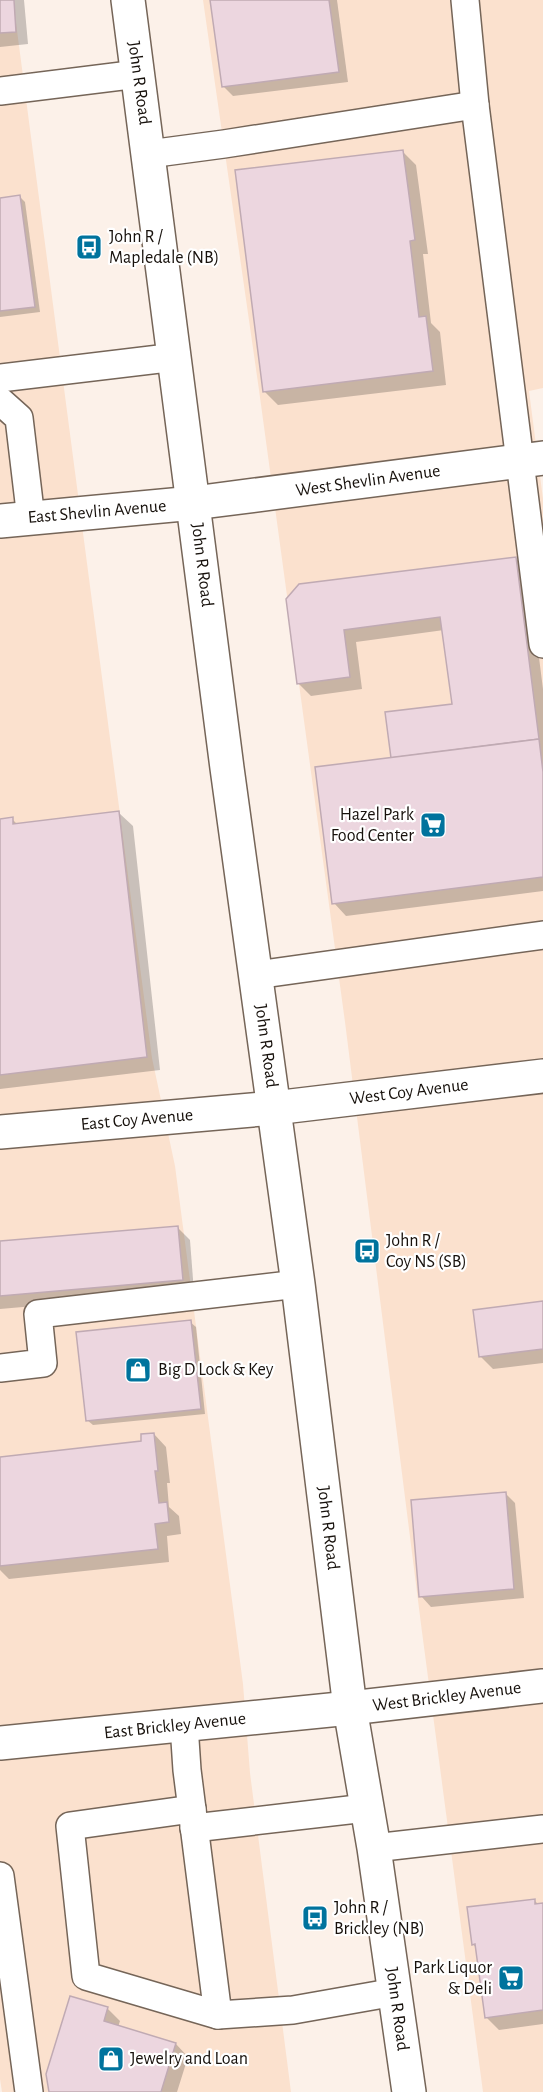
<svg xmlns="http://www.w3.org/2000/svg" width="543" height="2092" viewBox="0 0 543 2092" font-family="'Alegreya Sans',sans-serif">
	<style>
		.built { fill: #fbe1ce }
		.shadow { fill: #0003 }
		.building { fill: #ecd6df; stroke: #c0aab3; stroke-width: 1.5 }
		.lines { fill: none; stroke-linecap: round; stroke-linejoin: round }
		.lane-casing { stroke: #756558; stroke-width: 30 }
		.street-casing { stroke: #756558; stroke-width: 36 }
		.secondary-casing { stroke: #756558; stroke-width: 36 }
		.lane { stroke: #fff; stroke-width: 27 }
		.street { stroke: #fff; stroke-width: 33 }
		.secondary { stroke: #fff; stroke-width: 33 }
		.labels { text-anchor: middle; dominant-baseline: central; stroke-width: 4.5; stroke-linejoin: round; paint-order: stroke }
		.street-label { font-size: 18px; fill: #17110c; stroke: #fff }
		.poi-label { font-size: 18px; fill: #17110c; stroke: #fff; text-anchor: start }
	</style>
	<rect width="100%" height="100%" fill="#fcf1e9"/>
	<g class="built">
		<polygon points="0,0 13,0 152,1058 175,1166 243,1684 250,1773 291,2092 2,2092 0,2079"/>
		<polygon points="203,0 543,0 543,388 529,391 543,499 543,2092 483,2092 422,1632 345,1022 259,390"/>
	</g>
	<g class="shadow">
		<polygon points="0,0 24,0 28,44 0,47"/>
		<polygon points="212,0 337,0 348,82 233,96 223,86"/>
		<polygon points="403,152 416,165 428,254 423,254 431,323 440,332 446,385 278,405 264,391"/>
		<polygon points="20,197 25,202 40,312 0,317 0,199"/>
		<polygon points="516,558 528,571 543,689 543,891 346,916 334,903 392,759 453,705 444,630 356,642 362,689 311,696 298,683 288,600"/>
		<polygon points="119,813 133,826 160,1070 0,1089 0,820 12,819 18,825"/>
		<polygon points="177,1227 190,1240 194,1292 0,1309 0,1243"/>
		<polygon points="543,1303 543,1363 493,1369 480,1356"/>
		<polygon points="190,1322 196,1327 205,1414 93,1425 87,1420"/>
		<polygon points="154,1434 166,1447 170,1483 167,1483 169,1507 179,1516 181,1534 167,1536 169,1562 9,1579 0,1570 0,1458 143,1443"/>
		<polygon points="505,1493 515,1503 524,1598 431,1607 421,1596"/>
		<polygon points="534,1900 539,1905 543,1904 543,2024 499,2030 486,2017 477,1949 473,1944"/>
		<polygon points="107,2008 120,2021 118,2027 176,2044 188,2057 177,2092 50,2092"/>
	</g>
	<g class="building">
		<polygon points="0,0 14,0 16,32 0,33"/>
		<polygon points="210,0 329,0 339,72 222,87"/>
		<polygon points="403,150 415,240 410,241 419,317 426,316 433,371 263,392 235,170"/>
		<polygon points="20,195 35,307 0,311 0,198"/>
		<polygon points="516,557 539,739 391,758 385,712 452,704 440,617 344,630 350,677 297,684 286,599 299,584"/>
		<polygon points="539,739 543,772 543,877 332,904 315,767"/>
		<polygon points="119,811 147,1057 0,1075 0,819 13,817 13,824"/>
		<polygon points="178,1226 183,1280 0,1296 0,1241"/>
		<polygon points="543,1301 543,1349 479,1357 473,1310"/>
		<polygon points="191,1320 201,1409 86,1421 76,1332"/>
		<polygon points="154,1433 158,1471 155,1471 159,1503 167,1502 169,1522 155,1524 158,1549 0,1566 0,1457 141,1441 141,1434"/>
		<polygon points="506,1492 514,1589 419,1597 411,1500"/>
		<polygon points="535,1899 535,1904 543,1903 543,2010 485,2018 475,1944 472,1945 467,1907"/>
		<polygon points="70,1996 108,2007 104,2021 176,2043 161,2092 49,2092 46,2074"/>
	</g>
	<g class="lines">
		<defs>
			<g id="lane">
				<polyline points="465,0 475,105 543,644"/>
				<polyline points="0,91 138,74"/>
				<polyline points="149,154 224,144 475,105"/>
				<polyline points="0,378 176,357"/>
				<polyline points="0,401 19,418 31,519"/>
				<polyline points="256,975 543,935"/>
				<polyline points="0,1368 43,1363 38,1314 298,1284"/>
				<polyline points="184,1725 187,1770 218,2015 293,2010 395,1992"/>
				<polyline points="192,1809 70,1826 86,1976 218,2015"/>
				<polyline points="194,1828 366,1808"/>
				<polyline points="374,1848 543,1829"/>
				<polyline points="0,1876 29,2092"/>
			</g>
			<g id="street">
				<polyline points="0,521 194,503 543,458"/>
				<polyline points="0,1132 274,1108 543,1076"/>
				<polyline points="0,1743 350,1708 543,1686"/>
			</g>
			<polyline id="secondary" points="128,0 227,768 298,1284 350,1708 374,1848 409,2092"/>
		</defs>
		<use href="#lane" class="lane-casing"/>
		<use href="#street" class="street-casing"/>
		<use href="#secondary" class="secondary-casing"/>
		<use href="#lane" class="lane"/>
		<use href="#street" class="street"/>
		<use href="#secondary" class="secondary"/>
	</g>
	<defs>
		<symbol id="bus-square" viewBox="-11 -11 22 22"><rect x="-9" y="-9" width="18" height="18" rx="4" fill="#00739d" stroke="#fff"/><path d="M-5-6H5V4H4V6H2V4H-2V6H-4V4H-5ZM-3.5-4V0h7V-4ZM-3.5 1.2v1.5H-2V1.2ZM2 1.2v1.5H3.5V1.2Z" fill="#fff"/></symbol>
		<symbol id="supermarket-square" viewBox="-11 -11 22 22"><rect x="-9" y="-9" width="18" height="18" rx="4" fill="#00739d" stroke="#fff"/><path d="M-6-5.5h2.5l.6 2H6L4.5 2H-2.5L-4.4-4H-6ZM-1.5 3.2a1.3 1.3 0 1 0 .1 0ZM3 3.2a1.3 1.3 0 1 0 .1 0Z" fill="#fff"/></symbol>
		<symbol id="shop-square" viewBox="-11 -11 22 22"><rect x="-9" y="-9" width="18" height="18" rx="4" fill="#00739d" stroke="#fff"/><path d="M-5-2.5h2.3a2.7 3.5 0 0 1 5.4 0H5L5.5 6h-11ZM-1.5-2.5h3a1.5 2.3 0 0 0-3 0Z" fill="#fff"/></symbol>
	</defs>
	<g fill-rule="evenodd">
		<use href="#bus-square" x="74" y="232" width="30" height="30"/>
		<use href="#supermarket-square" x="418" y="810" width="30" height="30"/>
		<use href="#bus-square" x="352" y="1236" width="30" height="30"/>
		<use href="#shop-square" x="123" y="1355" width="30" height="30"/>
		<use href="#bus-square" x="300" y="1903" width="30" height="30"/>
		<use href="#supermarket-square" x="496" y="1963" width="30" height="30"/>
		<use href="#shop-square" x="96" y="2044" width="30" height="30"/>
	</g>
	<g class="labels">
		<g class="street-label">
			<text transform="translate(139 83) rotate(82)">John R Road</text>
			<text transform="translate(368 481) rotate(-8)">West Shevlin Avenue</text>
			<text transform="translate(97 512) rotate(-5)">East Shevlin Avenue</text>
			<text transform="translate(202 565) rotate(83)">John R Road</text>
			<text transform="translate(266 1046) rotate(82)">John R Road</text>
			<text transform="translate(409 1092) rotate(-7)">West Coy Avenue</text>
			<text transform="translate(137 1120) rotate(-5)">East Coy Avenue</text>
			<text transform="translate(328 1528) rotate(83)">John R Road</text>
			<text transform="translate(447 1697) rotate(-7)">West Brickley Avenue</text>
			<text transform="translate(175 1726) rotate(-6)">East Brickley Avenue</text>
			<text transform="translate(397 2009) rotate(82)">John R Road</text>
		</g>
		<g class="poi-label">
			<text x="109" y="237">John R /<tspan x="109" dy="21">Mapledale (NB)</tspan></text>
			<text x="414" y="815" text-anchor="end">Hazel Park<tspan x="414" dy="21">Food Center</tspan></text>
			<text x="386" y="1241">John R /<tspan x="386" dy="21">Coy NS (SB)</tspan></text>
			<text x="158" y="1370">Big D Lock &amp; Key</text>
			<text x="334" y="1908">John R /<tspan x="334" dy="21">Brickley (NB)</tspan></text>
			<text x="492" y="1968" text-anchor="end">Park Liquor<tspan x="492" dy="21">&amp; Deli</tspan></text>
			<text x="130" y="2059">Jewelry and Loan</text>
		</g>
	</g>
</svg>
